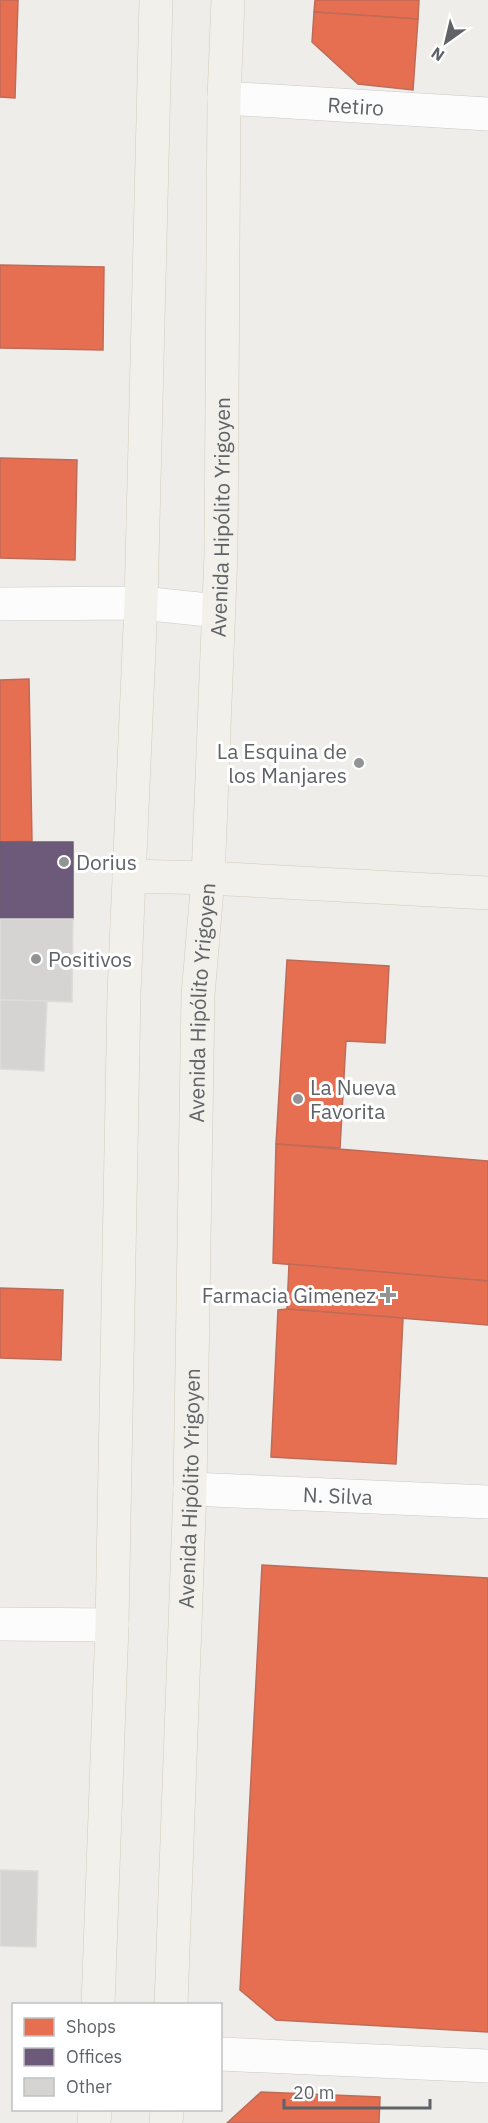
<svg xmlns="http://www.w3.org/2000/svg" width="488" height="2123" viewBox="0 0 488 2123" font-family="'IBM Plex Sans',sans-serif">
	<style>
		.shops { fill: #e76f51; stroke: #be6b58; stroke-width: 1.5 }
		.offices { fill: #6d597a; stroke: #695c74; stroke-width: 1.5 }
		.building { fill: #d5d4d3; stroke: #dedcd9; stroke-width: 1.5 }
		.lines { fill: none; stroke-linecap: round; stroke-linejoin: round }
		.minor-casing { stroke: #c9c9c9; stroke-width: 34 }
		.major-casing { stroke: #d4cbba; stroke-width: 34 }
		.minor { stroke: #fcfcfc; stroke-width: 33 }
		.major { stroke: #f2f0ea; stroke-width: 33 }
		.poi-dot { fill: #919395; stroke: #fff; stroke-width: 2 }
		.labels { text-anchor: middle; dominant-baseline: central; stroke-width: 6; stroke-linejoin: round; paint-order: stroke }
		.street-label { font-size: 21px; fill: #5f6367; stroke: #fff }
		.poi-label { font-size: 21px; fill: #5f6367; stroke: #fff; text-anchor: start }
	</style>
	<rect width="100%" height="100%" fill="#eeedea"/>
	<g class="shops">
		<polygon points="0,0 18,0 15,98 0,97"/>
		<polygon points="315,0 419,0 418,19 314,12"/>
		<polygon points="314,12 418,19 413,90 358,84 312,42"/>
		<polygon points="0,265 104,267 103,350 0,348"/>
		<polygon points="0,458 77,460 75,560 0,558"/>
		<polygon points="29,679 32,841 0,842 0,680"/>
		<polygon points="287,960 389,966 385,1043 346,1041 340,1148 276,1144"/>
		<polygon points="276,1144 488,1161 488,1281 273,1263"/>
		<polygon points="289,1264 488,1281 488,1325 287,1309"/>
		<polygon points="0,1288 63,1290 61,1360 0,1358"/>
		<polygon points="287,1309 403,1318 396,1464 271,1457 278,1310"/>
		<polygon points="262,1565 488,1578 488,2032 276,2020 240,1990"/>
		<polygon points="261,2092 380,2097 379,2123 227,2123"/>
	</g>
	<rect class="offices" x="0" y="842" width="73" height="77"/>
	<g class="building">
		<polygon points="0,919 73,919 72,1002 0,1000"/>
		<polygon points="0,1000 47,1001 44,1071 0,1069"/>
		<polygon points="0,1870 38,1871 36,1947 0,1946"/>
	</g>
	<g class="lines">
		<defs>
			<g id="minor">
				<path id="s1" d="M224,98L488,114"/>
				<polyline points="0,604 141,603 218,611"/>
				<path id="s2" d="M190,1489L488,1502"/>
				<polyline points="0,1624 112,1625"/>
				<polyline points="220,2054 488,2066"/>
			</g>
			<g id="major">
				<polyline points="129,876 208,878 488,893"/>
				<polyline points="98,2004 112,1625 124,993 141,603 156,0"/>
				<path id="s3" d="M171,2004L190,1489L198,995L208,878L221,553L224,98L228,0"/>
				<polyline points="94,2123 95,2110"/>
				<polyline points="166,2123 167,2110"/>
			</g>
		</defs>
		<use href="#minor" class="minor-casing"/>
		<use href="#major" class="major-casing"/>
		<use href="#minor" class="minor"/>
		<use href="#major" class="major"/>
	</g>
	<g class="poi-dot">
		<circle cx="359" cy="763" r="6"/>
		<circle cx="64" cy="862" r="6"/>
		<circle cx="36" cy="959" r="6"/>
		<circle cx="298" cy="1099" r="6"/>
		<path d="M385 1286h6v6h6v6h-6v6h-6v-6h-6v-6h6z"/>
	</g>
	<g class="labels">
		<g class="street-label">
			<text stroke="none"><textPath href="#s1" startOffset="132">Retiro</textPath></text>
			<text stroke="none"><textPath href="#s3" startOffset="1488">Avenida Hipólito Yrigoyen</textPath></text>
			<text stroke="none"><textPath href="#s3" startOffset="1002">Avenida Hipólito Yrigoyen</textPath></text>
			<text stroke="none"><textPath href="#s3" startOffset="516">Avenida Hipólito Yrigoyen</textPath></text>
			<text stroke="none"><textPath href="#s2" startOffset="148">N. Silva</textPath></text>
		</g>
		<g class="poi-label">
			<text x="347" y="751" text-anchor="end">La Esquina de<tspan x="347" dy="24">los Manjares</tspan></text>
			<text x="76" y="862">Dorius</text>
			<text x="48" y="959">Positivos</text>
			<text x="310" y="1087">La Nueva<tspan x="310" dy="24">Favorita</tspan></text>
			<text x="376" y="1295" text-anchor="end">Farmacia Gimenez</text>
		</g>
	</g>
	<rect x="12" y="2003" width="210" height="108" fill="#ffffff" stroke="#bfc1c2" stroke-width="1.5"/>
	<rect x="24" y="2018" width="30" height="18" fill="#e76f51" stroke="#bfc1c2" stroke-width="1.5"/>
	<text x="66" y="2033" font-size="18" fill="#5f6367">Shops</text>
	<rect x="24" y="2048" width="30" height="18" fill="#6d597a" stroke="#bfc1c2" stroke-width="1.5"/>
	<text x="66" y="2063" font-size="18" fill="#5f6367">Offices</text>
	<rect x="24" y="2078" width="30" height="18" fill="#d5d4d3" stroke="#bfc1c2" stroke-width="1.5"/>
	<text x="66" y="2093" font-size="18" fill="#5f6367">Other</text>
	<g transform="translate(446 42) rotate(214)" stroke="#ffffff" stroke-width="4.5" paint-order="stroke">
	<path d="M0-4.5L10 22L0 15L-10 22Z" fill="#5f6367"/>
	<text y="-9" font-size="16" font-weight="bold" text-anchor="middle" fill="#5f6367">N</text>
	</g>
	<path d="M284 2099v9h146v-9" fill="none" stroke="#5f6367" stroke-width="3"/>
	<text x="293" y="2099" font-size="18" fill="#5f6367" stroke="#ffffff" stroke-width="4.5" paint-order="stroke">20 m</text>
</svg>
